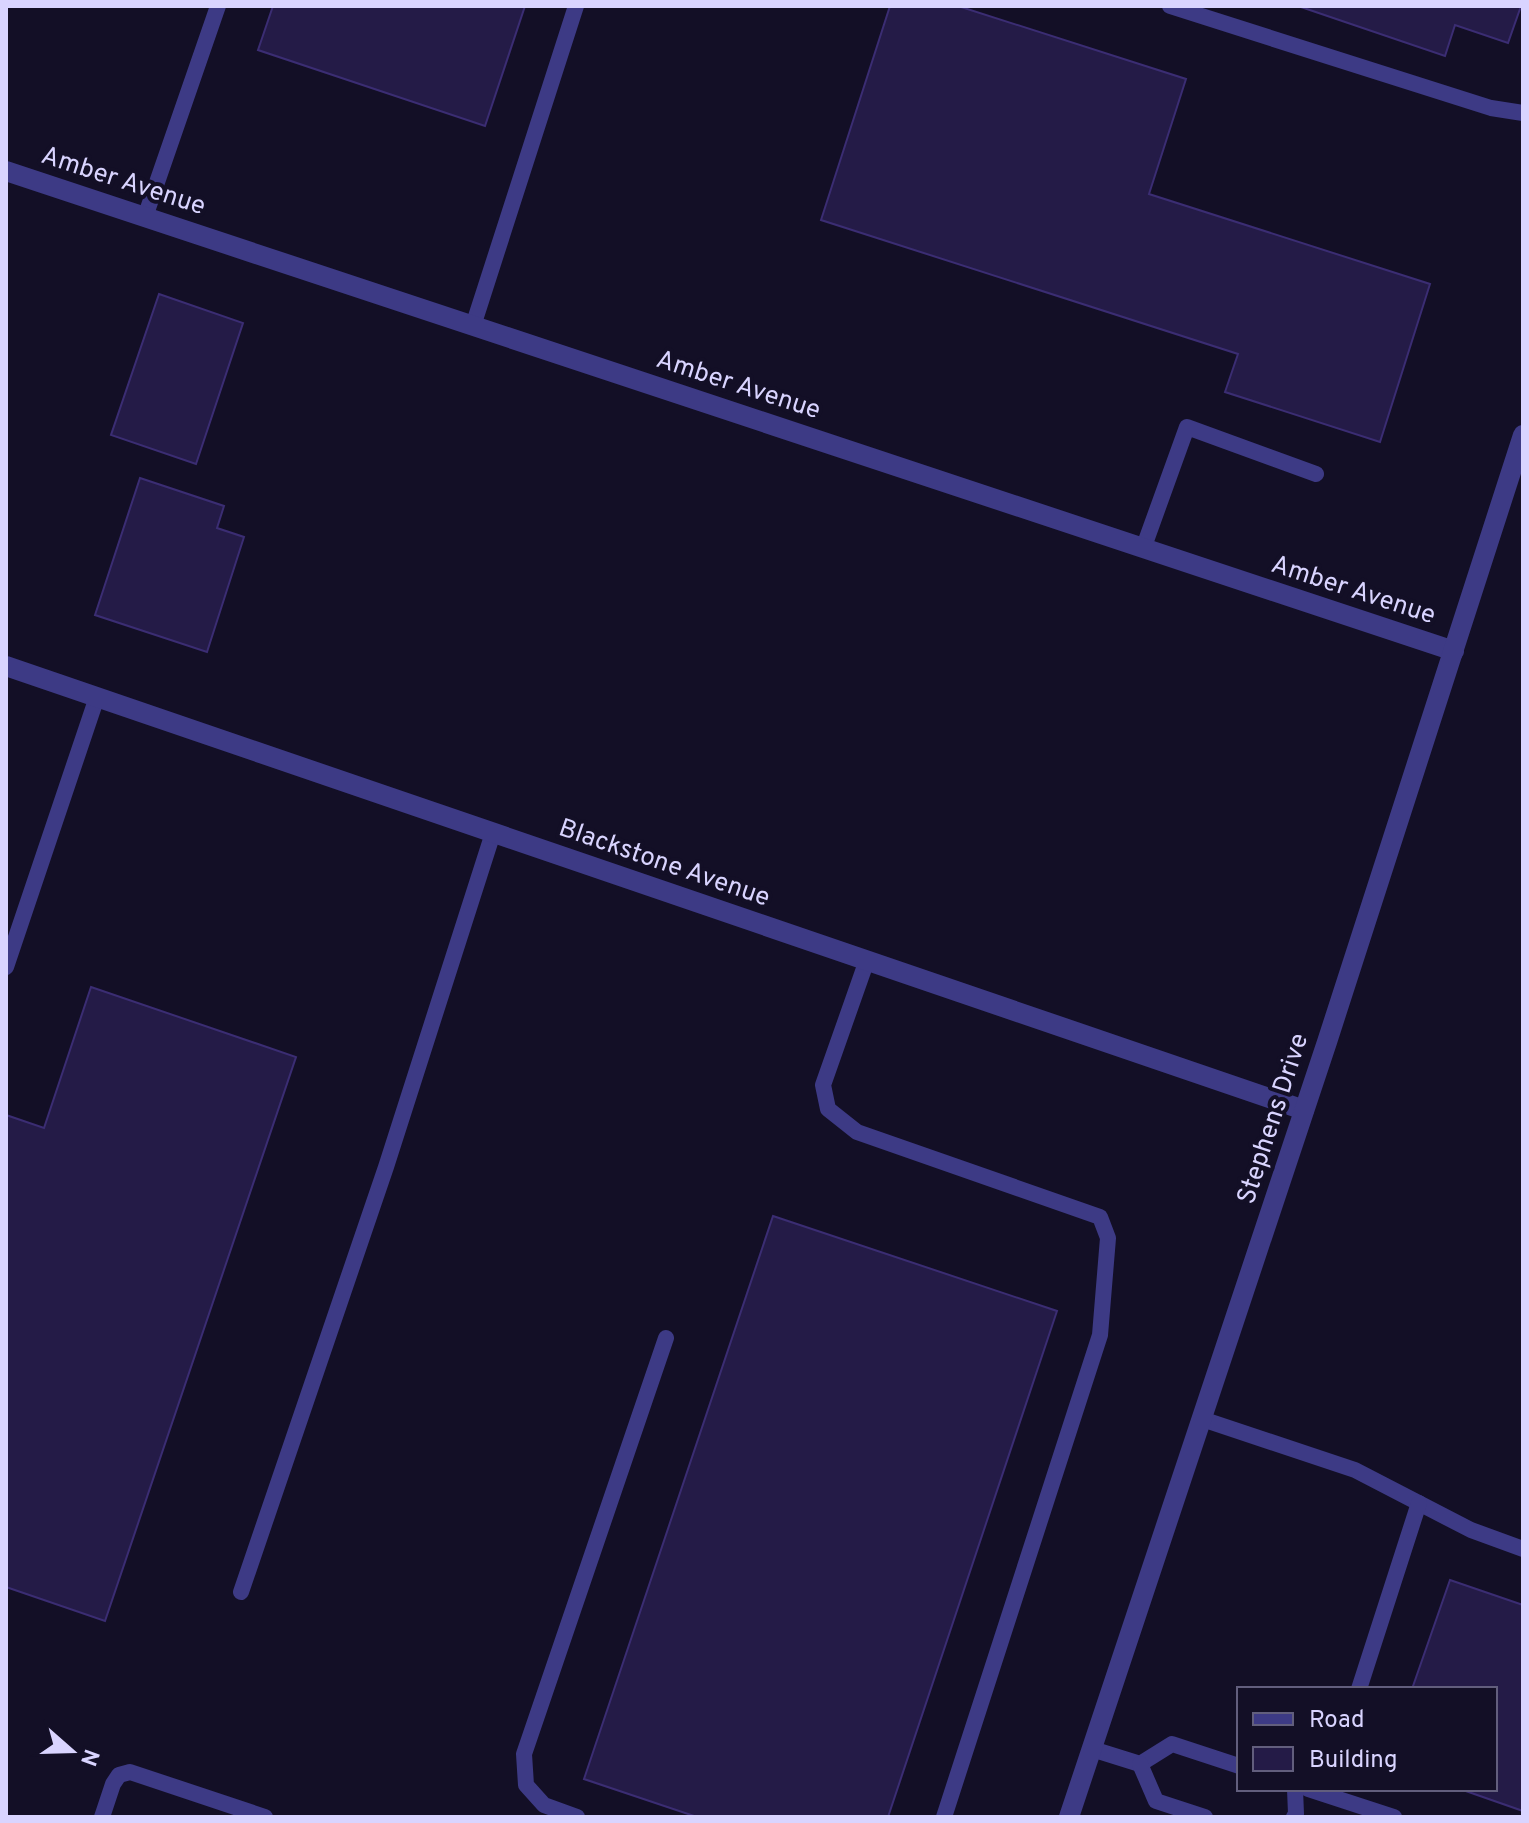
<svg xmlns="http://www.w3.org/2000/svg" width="1529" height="1823" viewBox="0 0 1529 1823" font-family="Overpass,sans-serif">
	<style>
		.building { fill: #241b47; stroke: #3b2d73; stroke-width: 2 }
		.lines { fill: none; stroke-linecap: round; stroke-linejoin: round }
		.service { stroke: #3d3a85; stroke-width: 16 }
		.minor { stroke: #3d3a85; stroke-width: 20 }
		.tertiary { stroke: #3d3a85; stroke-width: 20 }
		.labels { text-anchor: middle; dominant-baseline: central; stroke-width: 8; stroke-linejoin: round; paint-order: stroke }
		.street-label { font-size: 26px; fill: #d9d4ff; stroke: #130f26 }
	</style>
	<rect width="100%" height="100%" fill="#130f26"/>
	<g class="building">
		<polygon points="273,6 525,6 485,126 258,50"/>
		<polygon points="890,6 958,6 1186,79 1149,194 1430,284 1380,442 1225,392 1238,354 821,220"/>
		<polygon points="1298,6 1521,6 1508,43 1455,25 1445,56"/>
		<polygon points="159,294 243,323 196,464 111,435"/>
		<polygon points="140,478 224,506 217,528 244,537 207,652 95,615"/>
		<polygon points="91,987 296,1057 105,1621 6,1587 6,1115 44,1128"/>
		<polygon points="773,1216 1057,1311 888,1817 697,1817 584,1779"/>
		<polygon points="1450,1580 1523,1605 1523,1811 1460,1789 1495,1789 1495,1689 1412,1689"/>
	</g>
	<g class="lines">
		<g class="service">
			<polyline points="1170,6 1491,108 1523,113"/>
			<polyline points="145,217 218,6"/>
			<polyline points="473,326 576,6"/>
			<polyline points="1143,549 1187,427 1316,474"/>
			<polyline points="867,960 823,1085 828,1109 857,1132 1100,1217 1108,1238 1100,1335 944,1817"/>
			<polyline points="6,967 97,697"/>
			<polyline points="1202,1419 1355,1470 1471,1530 1523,1549"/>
			<polyline points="241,1592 386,1167 493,833"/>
			<polyline points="1359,1689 1419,1503"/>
			<polyline points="1092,1749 1140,1764 1172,1744 1239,1766"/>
			<polyline points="1140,1764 1156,1801 1205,1817"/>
			<polyline points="1308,1789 1394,1817"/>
			<polyline points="102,1817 113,1784 119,1775 130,1772 265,1817"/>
			<polyline points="577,1817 544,1805 526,1785 524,1754 666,1338"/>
			<polyline points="1294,1817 1296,1814 1295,1789"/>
		</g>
		<g class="minor">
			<polyline points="6,171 1454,651"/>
			<polyline points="6,666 1304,1110"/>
		</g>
		<polyline class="tertiary" points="1069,1817 1327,1042 1523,435"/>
	</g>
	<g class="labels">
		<g class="street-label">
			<text transform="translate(123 182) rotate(18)">Amber Avenue</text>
			<text transform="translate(738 386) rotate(18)">Amber Avenue</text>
			<text transform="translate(1353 591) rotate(18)">Amber Avenue</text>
			<text transform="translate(664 864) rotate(19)">Blackstone Avenue</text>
			<text transform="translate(1274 1119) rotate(-72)">Stephens Drive</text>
		</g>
	</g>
	<rect width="1529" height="1823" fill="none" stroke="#d9d4ff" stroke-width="16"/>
	<rect x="1237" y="1687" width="260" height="104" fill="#130f26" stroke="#625e7d" stroke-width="2"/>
	<rect x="1253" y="1713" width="40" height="12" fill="#3d3a85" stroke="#625e7d" stroke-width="2"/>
	<text x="1309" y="1727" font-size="24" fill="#d9d4ff">Road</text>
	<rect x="1253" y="1747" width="40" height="24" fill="#241b47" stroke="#625e7d" stroke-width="2"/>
	<text x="1309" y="1767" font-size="24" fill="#d9d4ff">Building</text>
	<g transform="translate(72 1751) rotate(110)" stroke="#130f26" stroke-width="6" paint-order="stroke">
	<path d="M0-6L14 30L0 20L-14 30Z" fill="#d9d4ff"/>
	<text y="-12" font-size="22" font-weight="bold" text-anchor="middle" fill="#d9d4ff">N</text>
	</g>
</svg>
